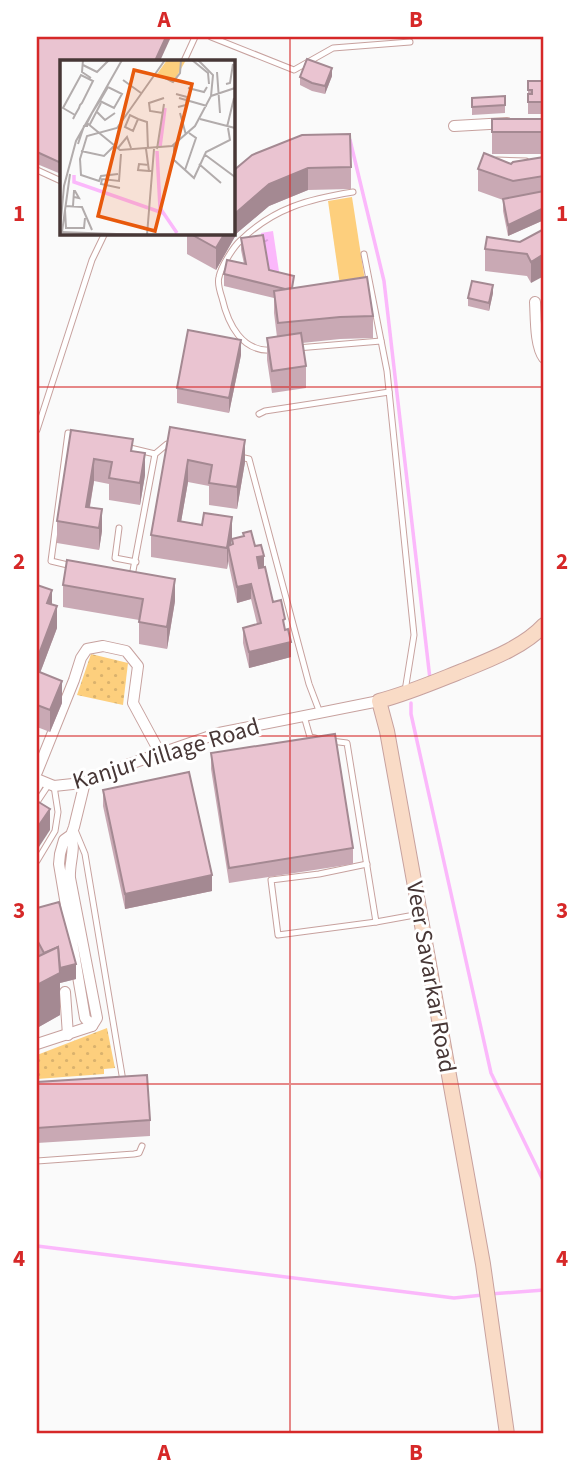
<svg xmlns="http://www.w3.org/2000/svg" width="581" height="1471" viewBox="0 0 581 1471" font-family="'Source Sans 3',sans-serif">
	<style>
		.park { fill: url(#park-dots) }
		.pitch { fill: #fdcf7d }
		.water { fill: url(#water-ripples) }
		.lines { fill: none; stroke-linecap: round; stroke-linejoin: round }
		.stream { stroke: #fbb8fb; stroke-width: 3.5 }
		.lane-casing { stroke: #c7a19e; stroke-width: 7 }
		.street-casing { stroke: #c7a19e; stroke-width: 12 }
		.secondary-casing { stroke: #c7a19e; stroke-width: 16 }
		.lane { stroke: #fff; stroke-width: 5 }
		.street { stroke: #fff; stroke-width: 10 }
		.secondary { stroke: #f9dbc6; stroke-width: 14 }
		.wall { fill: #c9a9b4 }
		.shaded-wall { fill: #a48992 }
		.building { fill: #eac4d1; stroke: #a48992; stroke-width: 2 }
		.grid { fill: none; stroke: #d62828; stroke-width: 2; stroke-opacity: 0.55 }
		.labels { text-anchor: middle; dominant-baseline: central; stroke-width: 6; stroke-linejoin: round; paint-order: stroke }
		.street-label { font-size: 24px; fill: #473736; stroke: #fff }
		.inset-river { fill: none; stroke: #fbb8fb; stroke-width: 3.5 }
		.inset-road { fill: none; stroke: #b2acac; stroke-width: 2 }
		.view { fill: #e8590c; fill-opacity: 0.15; stroke: #e8590c; stroke-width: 3.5 }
		.inset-edge { fill: none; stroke: #473736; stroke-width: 3.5 }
		.neatline { fill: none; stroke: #d62828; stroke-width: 2.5 }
		.grid-label { font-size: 23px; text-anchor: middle; font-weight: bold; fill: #d62828 }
	</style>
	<defs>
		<pattern id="park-dots" width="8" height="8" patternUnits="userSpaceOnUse" patternTransform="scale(1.75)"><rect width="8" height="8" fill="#fdcf7d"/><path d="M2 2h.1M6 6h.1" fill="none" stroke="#dab26d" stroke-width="1.8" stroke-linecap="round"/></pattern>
		<pattern id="water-ripples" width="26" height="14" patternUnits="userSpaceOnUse" patternTransform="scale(1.75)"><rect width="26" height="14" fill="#fbb8fb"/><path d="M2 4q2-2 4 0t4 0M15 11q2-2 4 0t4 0" fill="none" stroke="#d89fd8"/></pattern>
	</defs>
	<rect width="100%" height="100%" fill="#fafafa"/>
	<g class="park">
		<polygon points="91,654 128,663 123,705 77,695"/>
		<polygon points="107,1028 115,1068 104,1069 104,1074 37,1079 37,1055"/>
	</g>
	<polygon class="pitch" points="352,197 365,281 340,285 328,201"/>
	<polygon class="water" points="273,231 281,285 269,282 261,233"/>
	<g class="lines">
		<g class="stream">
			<polyline points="350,140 384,281 430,679"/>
			<polyline points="411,703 411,714 491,1073 544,1182"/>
			<polyline points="37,1246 454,1298 483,1295"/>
			<polyline points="490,1294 544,1290"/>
		</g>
		<defs>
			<g id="lane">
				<polyline points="211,37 294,70 333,48 410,42"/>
				<polyline points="184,61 195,37"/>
				<polyline points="497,160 526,161"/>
				<polyline points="37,170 61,181"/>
				<polyline points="364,254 387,371 414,635 405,691"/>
				<polyline points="297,348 381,341"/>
				<path d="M273,350C242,353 228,324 222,298C220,292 217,283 219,277C221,267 233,247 241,240C274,208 309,199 353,192"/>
				<polyline points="259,414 265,411 389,392"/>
				<polyline points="37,430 92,260 105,233"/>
				<polyline points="126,447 155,454"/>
				<polyline points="240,457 249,459 309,684 320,713"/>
				<polyline points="119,528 115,558 136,562"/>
				<polyline points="72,566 51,561 68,433 76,434"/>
				<polyline points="132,576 155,454 167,444 171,445"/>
				<polyline points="304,716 310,737 315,738"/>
				<polyline points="331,741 347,743 376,922 420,914"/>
				<polyline points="37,791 43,781"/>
				<polyline points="37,802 49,784"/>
				<polyline points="75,830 85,854 123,1081"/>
				<polyline points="37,861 55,831 58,812 54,786"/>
				<polyline points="367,864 319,874 271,880 278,935 376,922"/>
				<polyline points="37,1161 134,1154 139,1153 142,1146"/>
			</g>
			<g id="street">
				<polyline points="454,126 507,123"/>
				<path d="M535,302C536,318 535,346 544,358"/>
				<polyline points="37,772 74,680 81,658 87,649 103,646 126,651 138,666 133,703 160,753"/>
				<polyline points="37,779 54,786 82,783 127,765 219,733 379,701"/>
				<path d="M71,835C76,849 69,863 70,878L97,1018L92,1026L85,1018L59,864L60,854L64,840L71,835L74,827L85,782"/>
				<polyline points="65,992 68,1035"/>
				<polyline points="37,1044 92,1026"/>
			</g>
			<path id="secondary" d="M507,1434L483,1264L387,731L379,701C406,694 432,683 457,673C486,661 523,648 544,625"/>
		</defs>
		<use href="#lane" class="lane-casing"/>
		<use href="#street" class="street-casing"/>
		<use href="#secondary" class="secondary-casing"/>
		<use href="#lane" class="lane"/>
		<use href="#street" class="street"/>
		<use href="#secondary" class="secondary"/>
	</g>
	<g class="wall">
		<polygon points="37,37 61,61 61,174 37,164"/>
		<polygon points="332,76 325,94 312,91 300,85 300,77"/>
		<rect x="528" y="81" width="16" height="33"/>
		<polygon points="505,96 505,113 472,115 472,98"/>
		<rect x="492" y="119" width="52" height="35"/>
		<polygon points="544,157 544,220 508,236 503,211 503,200 478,191 478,169"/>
		<polygon points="351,167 351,189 308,190 269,206 237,233 216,270 187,254 187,233 233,233 233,171"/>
		<polygon points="544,229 531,283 527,276 485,271 485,249 520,242"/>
		<polygon points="241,238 269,270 294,288 373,316 373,338 340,339 302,343 306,366 306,388 272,393 267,360 267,338 277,337 274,313 274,298 224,286 224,274 244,264 241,250"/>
		<polygon points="493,293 489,311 468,306 468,298"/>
		<polygon points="241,355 229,413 177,403 177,388"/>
		<polygon points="170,427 245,462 237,509 209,505 209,486 188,482 181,522 231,545 232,545 232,539 243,537 243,533 255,546 264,567 273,602 285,630 291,657 249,668 243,643 243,628 257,624 251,599 237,603 228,561 227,569 151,557 151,535"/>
		<polygon points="71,430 133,452 145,475 140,505 109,500 109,484 94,481 90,507 102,531 99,550 57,543 57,521"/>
		<polygon points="37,585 52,604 57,628 40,673 62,703 50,732 37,727"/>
		<polygon points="63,585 175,601 167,649 139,644 139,620 63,607"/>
		<polygon points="211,753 353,848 353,864 229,883 211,769"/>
		<polygon points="103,790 212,891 125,909 103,806"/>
		<polygon points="37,908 76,979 60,983 60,1015 37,1028"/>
		<polygon points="37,1082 150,1120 150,1136 37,1143"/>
	</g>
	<g class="shaded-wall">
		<polygon points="166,37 171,37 160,61 155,61"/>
		<polygon points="332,68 332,76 325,94 325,86"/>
		<polygon points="308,168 308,190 269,206 237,233 216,270 216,248 225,233 233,233 233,219 237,212 269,184"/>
		<polygon points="544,208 544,220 508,236 508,225"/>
		<polygon points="544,254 544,276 531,283 531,262"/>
		<polygon points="493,285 493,293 489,311 489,303"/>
		<polygon points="241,340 241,355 229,413 229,398"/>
		<polygon points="245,440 245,462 237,509 237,487"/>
		<polygon points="145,453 145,475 140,505 140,483"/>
		<polygon points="94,459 94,481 86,528 86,507"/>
		<polygon points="188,460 188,482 178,539 178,521"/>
		<polygon points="102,509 102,531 99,550 99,528"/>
		<polygon points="232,517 232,539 230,553 228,546 228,561 227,569 227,548"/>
		<polygon points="264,556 264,571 257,573 257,557"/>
		<polygon points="175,579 175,601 167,649 167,627"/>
		<polygon points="251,584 251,599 237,603 237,587"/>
		<polygon points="52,590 52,612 47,603"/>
		<polygon points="57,606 57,628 37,681 37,659"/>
		<polygon points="291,642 291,657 249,668 249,652"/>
		<polygon points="62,681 62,703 50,732 50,710"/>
		<polygon points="50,809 50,830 37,850 37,828"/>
		<polygon points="212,875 212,891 125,909 125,894"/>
		<polygon points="76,964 76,979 60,983 60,1015 37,1028 37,985 53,970"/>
	</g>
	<g class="building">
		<polygon points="37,37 166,37 155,61 61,61 61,163 37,152"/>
		<polygon points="307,59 332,68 325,86 312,83 300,77"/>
		<polygon points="528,81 544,81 544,102 528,102 528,94 532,94 532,90 528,90"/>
		<polygon points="505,96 505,105 472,107 472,98"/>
		<rect x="492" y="119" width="52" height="13"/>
		<polygon points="350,134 351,167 308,168 269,184 237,212 233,219 233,171 252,155 302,135"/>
		<polygon points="484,153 511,164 513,162 544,157 544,176 513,181 478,169"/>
		<polygon points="544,191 544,208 508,225 503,199"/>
		<polygon points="544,229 544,254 531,262 527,254 485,249 487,237 520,242"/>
		<polygon points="189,233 225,233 216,248"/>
		<polygon points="263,235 269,270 294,276 292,288 285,289 224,274 227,260 246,264 241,238"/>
		<polygon points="367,277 373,316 340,317 278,323 274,291"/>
		<polygon points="472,281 493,285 489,303 468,298"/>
		<polygon points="188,330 241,340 229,398 177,388"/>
		<polygon points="301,333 306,366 272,371 267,338"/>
		<polygon points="170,427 245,440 237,487 209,483 212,465 188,460 178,521 202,525 204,513 232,517 227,548 151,535"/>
		<polygon points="71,430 133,439 131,451 145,453 140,483 109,478 112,462 94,459 86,507 102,509 99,528 57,521"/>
		<polygon points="251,531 255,546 261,545 264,556 257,557 259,568 265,567 273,602 281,600 285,619 283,620 285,630 288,629 291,642 249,652 243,628 261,623 251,584 237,587 228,546 233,544 232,539 244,536 243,533"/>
		<polygon points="67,560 175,579 167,627 139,622 143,599 63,585"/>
		<polygon points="37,585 52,590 47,603 57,606 37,659"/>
		<polygon points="37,671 62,681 50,710 37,705"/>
		<polygon points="335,734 353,848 229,868 211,753"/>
		<polygon points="189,772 212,875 125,894 103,790"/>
		<polygon points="37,801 50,809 37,828"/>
		<polygon points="59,902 76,964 60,968 58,947 44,953 37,940 37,908"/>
		<polygon points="58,947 60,973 37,985 37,957"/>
		<polygon points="147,1075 150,1120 37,1128 37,1082"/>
	</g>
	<path class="grid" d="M290,37V1434M37,387H544M37,736H544M37,1084H544"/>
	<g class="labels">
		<g class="street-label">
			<text transform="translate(166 754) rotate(-17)">Kanjur Village Road</text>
			<text transform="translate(431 977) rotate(80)">Veer Savarkar Road</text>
		</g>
	</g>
	<g transform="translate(60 60)">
		<rect width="175" height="175" fill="#fafafa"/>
		<path d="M107,0H126L113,23L97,14Z" fill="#fdcf7d"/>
		<path class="inset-river" d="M100,87L105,48M97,91L100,148L117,173M14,115V122L103,153"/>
		<path class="inset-road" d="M23,0L22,12L31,18M132,0L148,13L149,24M23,5L37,12L49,0M157,12L160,53M101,16L113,22L120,13L121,0M63,20L81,33M166,24L170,23L173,4M128,28L144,32L147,27M116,34L127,37L126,45L118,47M151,36L175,28M119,38L147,46M40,41L54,48L62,34L48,27L41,39L32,53L27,63L60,90L112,86L135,66L151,36L153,15L138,0M37,52L45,60L55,53M103,53L90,51L89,43L104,38M120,53L126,75M13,59L15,55L19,48L20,45L22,43L33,21L21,15L3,48L15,55M78,59L70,55L65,67L73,71L78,59L87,62L88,89M140,59L175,68M29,66L41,43M167,67L174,38M18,84L24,66H28M114,85V100L134,118L146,92L170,80L168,68M58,88L67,77L71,88M86,89L89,111H93M97,89L104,44M21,91L44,96L54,86M144,94L175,117M139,104L161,123M125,110L136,78L129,73M89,111L78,110L79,104L89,105M58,114L41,116L39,121L21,115L20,99L27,76L57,68L105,0M60,128L41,124L42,119L59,121L61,94M5,146L22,147L32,170M13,146L14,131H15L19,138L14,137M5,150L6,168H24L25,158M0,170L4,126L16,81L62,0M0,172L85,175M2,172L10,114M87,175L94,89"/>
		<path class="view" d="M74,10L132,24L95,171L38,156Z"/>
		<rect width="175" height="175" class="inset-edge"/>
	</g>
	<rect width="581" height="1471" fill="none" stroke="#ffffff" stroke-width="77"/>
	<rect x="38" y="38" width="504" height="1394" class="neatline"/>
	<g class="grid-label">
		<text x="164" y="27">A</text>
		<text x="416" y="27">B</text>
		<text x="19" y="221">1</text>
		<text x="562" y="221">1</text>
		<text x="19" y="569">2</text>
		<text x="562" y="569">2</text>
		<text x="19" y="918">3</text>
		<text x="562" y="918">3</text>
		<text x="19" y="1266">4</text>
		<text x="562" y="1266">4</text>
		<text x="164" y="1460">A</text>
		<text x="416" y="1460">B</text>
	</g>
</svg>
